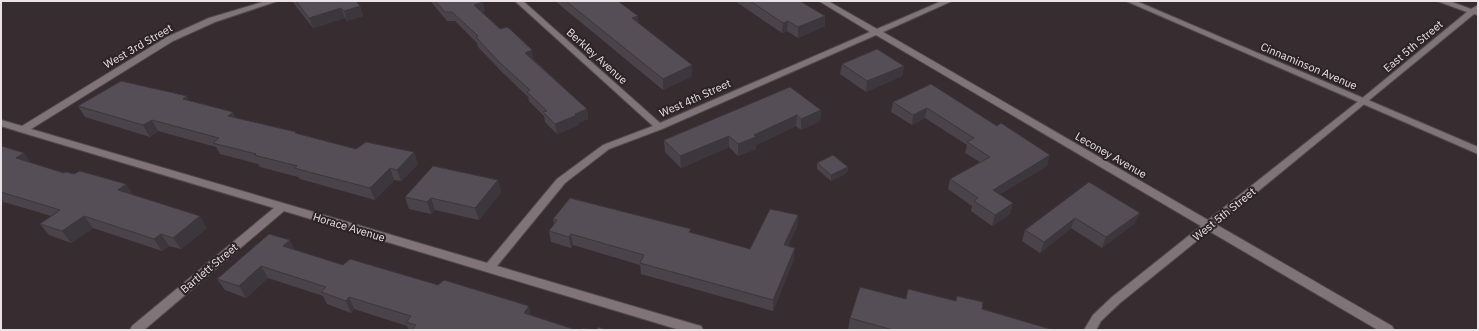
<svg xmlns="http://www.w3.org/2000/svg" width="1479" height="331" viewBox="0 0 1479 331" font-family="'IBM Plex Sans',sans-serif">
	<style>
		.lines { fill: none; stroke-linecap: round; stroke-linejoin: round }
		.minor-casing { stroke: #534b4e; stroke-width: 2 }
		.tertiary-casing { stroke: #534b4e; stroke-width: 2 }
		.minor { fill: #807479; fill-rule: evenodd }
		.tertiary { fill: #807479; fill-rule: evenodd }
		.wall { fill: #4a434a }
		.shaded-wall { fill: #3c373c }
		.building { fill: #564e56; stroke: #3c373c }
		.labels { text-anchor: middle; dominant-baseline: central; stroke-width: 4; stroke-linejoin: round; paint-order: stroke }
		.street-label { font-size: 11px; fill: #eae3e6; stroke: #2c2327 }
	</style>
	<rect width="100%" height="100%" fill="#372d31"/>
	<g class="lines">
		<defs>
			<polygon id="minor" points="266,1 278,1 215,22 173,41 31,129 487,263 557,179 603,145 653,126 515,1 523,1 660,123 870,32 819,1 828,1 877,29 942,1 952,1 883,32 1208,220 1360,100 1467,12 1437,1 1449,1 1471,9 1478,5 1478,15 1474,14 1217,225 1392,326 1394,330 1378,330 1209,231 1120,303 1101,321 1096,330 1084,330 1093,315 1112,297 1201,226 876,35 662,129 609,149 565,183 497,266 697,325 701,326 703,330 680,330 284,211 144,330 130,330 132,326 274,208 20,132 1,126 1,120 22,126 167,37 209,18"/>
			<polygon id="tertiary" points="1126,1 1136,1 1478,147 1478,154"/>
		</defs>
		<use href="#minor" class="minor-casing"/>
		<use href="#tertiary" class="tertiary-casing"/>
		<use href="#minor" class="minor"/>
		<use href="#tertiary" class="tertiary"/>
	</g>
	<g class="wall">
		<polygon points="292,1 356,1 360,6 363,16 347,21 345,18 313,28"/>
		<polygon points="431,1 481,1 485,11 482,12 587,109 588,119 578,123 579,125 557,134 545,122 544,116 529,101 528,97 501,71 478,47 477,43 455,21 447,21 432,3"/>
		<polygon points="555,1 618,1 638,23 692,76 663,90"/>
		<polygon points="735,1 800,1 825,16 825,26 798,38 787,31 782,33"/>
		<polygon points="842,64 904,66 902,76 866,92 840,74"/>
		<polygon points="931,84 1047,166 1000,194 1010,214 992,226 971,211 972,206 948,189 950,179 980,162 965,153 967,145 925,118 912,125 891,112 893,102"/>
		<polygon points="189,101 235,118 296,132 297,134 356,149 418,164 401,181 394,180 375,200 300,179 298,177 260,167 258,164 220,154 216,147 158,131 150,137 85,117 78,106"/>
		<polygon points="821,110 820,121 801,130 796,126 756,145 756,149 738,156 729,147 681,168 665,152 664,140"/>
		<polygon points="1,147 31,163 133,195 207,228 181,249 169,246 162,251 93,228 71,243 49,235 40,224 51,216 4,202 1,204"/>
		<polygon points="817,163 848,167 847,173 831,181 817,169"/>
		<polygon points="498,180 501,192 479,220 435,210 431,214 409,209 405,197"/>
		<polygon points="1089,182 1135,223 1102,248 1071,228 1040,253 1022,241 1025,230"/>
		<polygon points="798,215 797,227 788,246 794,259 773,311 641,274 640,265 573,245 571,248 551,242 549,231 554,224 553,219 691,233 750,249"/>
		<polygon points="295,250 343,265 532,316 576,330 409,330 407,326 354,309 351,313 327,304 323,296 268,278 246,298 225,290 217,279"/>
		<polygon points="957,296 982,309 1050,330 848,330 850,318 906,299 955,301"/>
	</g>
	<g class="shaded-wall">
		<polygon points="483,2 485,11 476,14 474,5"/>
		<polygon points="360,6 363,16 347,21 344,11"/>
		<polygon points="341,8 345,18 313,28 309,18"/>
		<polygon points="638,16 639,26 632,18"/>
		<polygon points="825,16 825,26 798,38 798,27"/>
		<polygon points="788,21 787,31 782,33 783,23"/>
		<polygon points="532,50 533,60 527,62 525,53"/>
		<polygon points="692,65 692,76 663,90 663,79"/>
		<polygon points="904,66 902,76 866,92 867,81"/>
		<polygon points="187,96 193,108 183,99"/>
		<polygon points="927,108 925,118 912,125 913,115"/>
		<polygon points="587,109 588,119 578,123 579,125 557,134 555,124 575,114"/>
		<polygon points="821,110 820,121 801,130 801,119"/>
		<polygon points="233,112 238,123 228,116"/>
		<polygon points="797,115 796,126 756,145 756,149 738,156 738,144 754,135"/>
		<polygon points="152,120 158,131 150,137 143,125"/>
		<polygon points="729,136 729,147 681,168 680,156"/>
		<polygon points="414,152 418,164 401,181 397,170"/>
		<polygon points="24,153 32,164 16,158"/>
		<polygon points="1050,155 1047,166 990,200 993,190"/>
		<polygon points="848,167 847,173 831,181 831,175"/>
		<polygon points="390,168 394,180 375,200 370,188"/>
		<polygon points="498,180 501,192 479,220 475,208"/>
		<polygon points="126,184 134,196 118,190"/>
		<polygon points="1,197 4,202 1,204"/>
		<polygon points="431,198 435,210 431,214 427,202"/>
		<polygon points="1013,203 1010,214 992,226 995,215"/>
		<polygon points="1140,213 1135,223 1102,248 1106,237"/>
		<polygon points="798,215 797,227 784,257 784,245"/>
		<polygon points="84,216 93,228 71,243 62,231"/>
		<polygon points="200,216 207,228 181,249 173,238"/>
		<polygon points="1075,218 1071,228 1040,253 1044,242"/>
		<polygon points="161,234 169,246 162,251 154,239"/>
		<polygon points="571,234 573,245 571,248 569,237"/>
		<polygon points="290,240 296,252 283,246"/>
		<polygon points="795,248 794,259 773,311 773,300"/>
		<polygon points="261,266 268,278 246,298 239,286"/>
		<polygon points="349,297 354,309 351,313 346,301"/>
		<polygon points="529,306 532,318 524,313"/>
	</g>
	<g class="building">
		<polygon points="296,1 356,1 360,6 344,11 341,8 309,18"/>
		<polygon points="435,1 481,1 483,2 474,5 500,29 507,27 511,30 532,50 525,53 587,109 575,114 577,115 555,124 543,112 547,111 527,92 530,90 499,62 476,37 478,36 452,12 445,12"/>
		<polygon points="566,1 618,1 638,16 632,18 692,65 663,79"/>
		<polygon points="750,1 800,1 825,16 798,27 788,21 783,23"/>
		<polygon points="877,49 904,66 867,81 842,64"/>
		<polygon points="121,81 187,96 183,99 233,112 228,116 296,132 295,133 356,149 366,142 414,152 397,170 390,168 370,188 294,168 297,166 254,155 256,154 213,143 219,138 152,120 143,125 78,106"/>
		<polygon points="931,84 997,126 1001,123 1050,155 993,190 1013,203 995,215 974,201 978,198 950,179 990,157 967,142 974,138 927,108 913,115 893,102"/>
		<polygon points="790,87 821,110 801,119 797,115 754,135 756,137 738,144 729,136 680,156 664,140"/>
		<polygon points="2,146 24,153 16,158 64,173 66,172 74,174 80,171 126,184 118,190 200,216 173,238 161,234 154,239 84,216 62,231 40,224 60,210 1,192 1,147"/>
		<polygon points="833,155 848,167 831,175 817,163"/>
		<polygon points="433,166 498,180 475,208 431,198 427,202 405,197"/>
		<polygon points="1089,182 1140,213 1106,237 1075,218 1044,242 1025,230"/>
		<polygon points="570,198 691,229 689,232 750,249 770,209 798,215 784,245 795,248 773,300 640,263 644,255 571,234 569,237 549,231 557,220 553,219"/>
		<polygon points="269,234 290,240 283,246 343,265 350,259 438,285 444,280 529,306 524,313 576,330 412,330 416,325 406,322 411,316 349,297 346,301 321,292 326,287 261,266 239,286 217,279"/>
		<polygon points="860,287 906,299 908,289 956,301 957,296 983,302 982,309 1050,329 1050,330 893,330 850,318"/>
		<polygon points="598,327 607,330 597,330"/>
		<polygon points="583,328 591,330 582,330"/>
	</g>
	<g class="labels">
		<g class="street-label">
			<text transform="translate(138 46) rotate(-30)">West 3rd Street</text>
			<text transform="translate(1413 46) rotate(-40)">East 5th Street</text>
			<text transform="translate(597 56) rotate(42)">Berkley Avenue</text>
			<text transform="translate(1309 66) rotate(23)">Cinnaminson Avenue</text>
			<text transform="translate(695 98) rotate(-24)">West 4th Street</text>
			<text transform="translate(1111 155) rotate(30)">Leconey Avenue</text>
			<text transform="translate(1224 214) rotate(-39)">West 5th Street</text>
			<text transform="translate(349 227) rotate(17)">Horace Avenue</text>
			<text transform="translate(209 268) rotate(-40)">Bartlett Street</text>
		</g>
	</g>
	<rect width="1479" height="331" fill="none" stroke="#eae3e6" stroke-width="4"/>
</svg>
